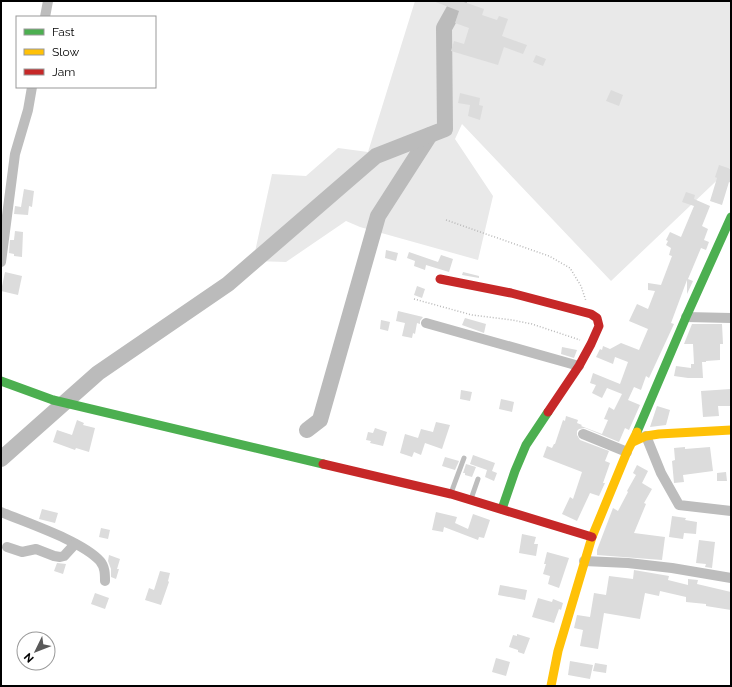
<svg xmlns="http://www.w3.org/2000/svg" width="732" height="687" viewBox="0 0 732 687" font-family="Raleway,sans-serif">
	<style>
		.green { fill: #e9e9e9 }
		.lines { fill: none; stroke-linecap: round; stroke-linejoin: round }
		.river { stroke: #bbb; stroke-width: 16 }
		.building { fill: #dcdcdc }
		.path { stroke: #b8b8b8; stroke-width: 1.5; stroke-dasharray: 1 2; stroke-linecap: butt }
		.lane { stroke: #bdbdbd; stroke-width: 5 }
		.street { stroke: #bdbdbd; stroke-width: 10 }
		.fast { stroke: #4caf50; stroke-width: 9 }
		.slow { stroke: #ffc107; stroke-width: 9 }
		.jam { stroke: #c62828; stroke-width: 9 }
	</style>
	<rect width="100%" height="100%" fill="#fff"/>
	<polygon class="green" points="415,1 731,1 731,167 611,281 462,124 455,139 493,196 478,260 360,227 346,221 286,262 253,261 272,174 306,176 338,148 368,152"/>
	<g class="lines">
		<g class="river">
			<polyline points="307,430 320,420 378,216 430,135"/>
			<polyline points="1,459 98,373 228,284 376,156 445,129 444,28 459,1"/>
		</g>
	</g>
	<g class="building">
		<polygon points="433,1 461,1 484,9 482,15 497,20 499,16 508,19 502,36 527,45 523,54 504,47 498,65 451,51 454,41 464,44 469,28 455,23 459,11"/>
		<polygon points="536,55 546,59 543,66 533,62"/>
		<polygon points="611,90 623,95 619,106 606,101"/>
		<polygon points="460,93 480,98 479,105 483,106 480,120 468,116 470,105 458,103"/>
		<polygon points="719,165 731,169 731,183 729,182 722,205 710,201 717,178 715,177"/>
		<polygon points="24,189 34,191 32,207 29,206 28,215 14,214 15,206 21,207"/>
		<polygon points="686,192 695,195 694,199 710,206 702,226 708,229 704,240 709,242 706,250 701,248 688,279 693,281 687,294 687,280 671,323 674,324 649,378 646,376 641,390 634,387 628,400 640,405 629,430 625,428 619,442 585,428 579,429 577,431 577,435 580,440 609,451 605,461 610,463 603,483 605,483 599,496 590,493 577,521 562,514 570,497 573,499 582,472 543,457 547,446 552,448 554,444 555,444 563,420 565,421 566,416 578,420 577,423 582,425 581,426 602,434 608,420 604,419 609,407 614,410 622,394 607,388 602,398 592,393 596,385 590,383 593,373 620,384 628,362 615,357 613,364 596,357 600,349 602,350 603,346 610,349 621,343 639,350 648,329 629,321 637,304 648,309 655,291 648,290 648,283 661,285 672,256 669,255 671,248 666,245 668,241 666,240 670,232 681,237 694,206 682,202"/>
		<polygon points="15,231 23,232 22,257 14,256 14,254 9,253 10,240 14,240"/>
		<polygon points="386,250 398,253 396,261 385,258"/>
		<polygon points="409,252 438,262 441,255 453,259 449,272 426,265 425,270 414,266 415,261 407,258"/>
		<polygon points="5,272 22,276 18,295 1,291"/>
		<polygon points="463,272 479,276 479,278 462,275"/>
		<polygon points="417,286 425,289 422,298 414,295"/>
		<polygon points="398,311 423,317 420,321 420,324 417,323 415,334 413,333 412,338 402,336 405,323 396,321"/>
		<polygon points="465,318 486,324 484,333 462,325"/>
		<polygon points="381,320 390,322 388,331 380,329"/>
		<polygon points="692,324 722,324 723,344 720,344 720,360 706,361 706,362 702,362 703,378 688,378 674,376 676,366 691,368 691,364 694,364 693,344 684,344"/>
		<polygon points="562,347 577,350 574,358 561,354"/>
		<polygon points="731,389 731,406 718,406 719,416 703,417 701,391"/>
		<polygon points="461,390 472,392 470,401 460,399"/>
		<polygon points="501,399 514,402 512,412 499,409"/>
		<polygon points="657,406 670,410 666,425 650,427"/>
		<polygon points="77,420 84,423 83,425 95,428 89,452 76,448 75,450 53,442 57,430 72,435"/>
		<polygon points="436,422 450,425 442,449 425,443 421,455 414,452 412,457 400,453 405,434 418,438 421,429 433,432"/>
		<polygon points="375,428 387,432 383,446 370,443 371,441 366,440 368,432 373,433"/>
		<polygon points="685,447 685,449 710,447 713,471 683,475 684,482 674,483 672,461 675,460 674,448"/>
		<polygon points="473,455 495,463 492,471 497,473 494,481 485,477 487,470 470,464"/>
		<polygon points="445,457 459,461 455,470 442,466"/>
		<polygon points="466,464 476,467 472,477 465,475 465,473 463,473"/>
		<polygon points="637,465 648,471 642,483 652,489 644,503 646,504 634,533 665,537 662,560 597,555 597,550 613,508 618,511 628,492 627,491 636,475 633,473"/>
		<polygon points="726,472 727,481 717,481 717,473"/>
		<polygon points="42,509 58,513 55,523 39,519"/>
		<polygon points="436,512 457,517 455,523 468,529 473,514 490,520 484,538 479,537 478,540 444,527 443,532 432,530"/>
		<polygon points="672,516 686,518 685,520 697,522 696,534 684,533 683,539 669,537"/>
		<polygon points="101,528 110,530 108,539 99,537"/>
		<polygon points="522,534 536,537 534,544 538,544 536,556 519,553"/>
		<polygon points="699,540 715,542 712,568 705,567 706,564 696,563"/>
		<polygon points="547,552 569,558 559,588 548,584 550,576 543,574 546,564 544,564"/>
		<polygon points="109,555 120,559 117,569 119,569 116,579 111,577 111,569 108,561"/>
		<polygon points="57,563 66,564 63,574 54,571"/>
		<polygon points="634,570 669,576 668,580 688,585 688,579 698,580 697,584 731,592 731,610 706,606 706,604 686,602 686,597 660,591 659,596 645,593 640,619 604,613 598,649 580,646 583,630 574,628 577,615 590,617 594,593 606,595 609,576 633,579"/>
		<polygon points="160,571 170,573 168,581 169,582 161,605 145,600 149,588 154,590"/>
		<polygon points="500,585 527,590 525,600 498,595"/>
		<polygon points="95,593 109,598 105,609 91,604"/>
		<polygon points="538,598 552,602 553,599 563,603 561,610 559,609 554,623 532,617"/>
		<polygon points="517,634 530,638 524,654 518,652 518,650 509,647 513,635 517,636"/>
		<polygon points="496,658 510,662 506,676 492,672"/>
		<polygon points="570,661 593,665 590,679 568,675"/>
		<polygon points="595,663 607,665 606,673 593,671"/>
	</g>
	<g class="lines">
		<g class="path">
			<polyline points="446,220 549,256 570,268 581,286 586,301"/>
			<polyline points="414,299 472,315 512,320 532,324 580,340"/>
		</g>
		<g class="lane">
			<polyline points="451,493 464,458"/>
			<polyline points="471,499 478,479"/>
		</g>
		<g class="street">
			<polyline points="45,17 48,1"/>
			<polyline points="1,262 15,154 28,110 32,87"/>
			<polyline points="686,317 731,318"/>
			<polyline points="426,323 579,366"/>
			<polyline points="583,434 627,452"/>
			<polyline points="646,436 661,473 679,505 731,511"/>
			<path d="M1,512C27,523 82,541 100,561C105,567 105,574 105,581"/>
			<polyline points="7,547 22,552 36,549 54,556 60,557 64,556 75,544"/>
			<polyline points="584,561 628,563 672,568 731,578"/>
		</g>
		<g class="fast">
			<polyline points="1,381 53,400 323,464"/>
			<polyline points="637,432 686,317 731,217"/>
			<polyline points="502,509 515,471 526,445 548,412"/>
		</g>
		<g class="slow">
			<polyline points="633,442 646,436 659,434 731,430"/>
			<polyline points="551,686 558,651 592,537 627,452 637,432"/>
		</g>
		<g class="jam">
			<polyline points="440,279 511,293 591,314 597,318 599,326 591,344 579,366 548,412"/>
			<polyline points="323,464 451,494 592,537"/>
		</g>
	</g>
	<rect width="732" height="687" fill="none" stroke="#000000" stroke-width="4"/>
	<rect x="16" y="16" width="140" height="72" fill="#ffffff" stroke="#999999"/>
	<rect x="24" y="29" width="20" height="6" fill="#4caf50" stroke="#999999"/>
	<text x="52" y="36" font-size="12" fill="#000000">Fast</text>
	<rect x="24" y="49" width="20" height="6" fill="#ffc107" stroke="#999999"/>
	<text x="52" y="56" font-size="12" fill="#000000">Slow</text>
	<rect x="24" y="69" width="20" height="6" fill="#c62828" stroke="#999999"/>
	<text x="52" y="76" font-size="12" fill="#000000">Jam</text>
	<g transform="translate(36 651) rotate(227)"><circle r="19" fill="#ffffff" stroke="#999999"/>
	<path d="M0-3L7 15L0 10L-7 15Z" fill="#595959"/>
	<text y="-6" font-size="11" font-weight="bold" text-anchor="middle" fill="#000000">N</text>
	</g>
</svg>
